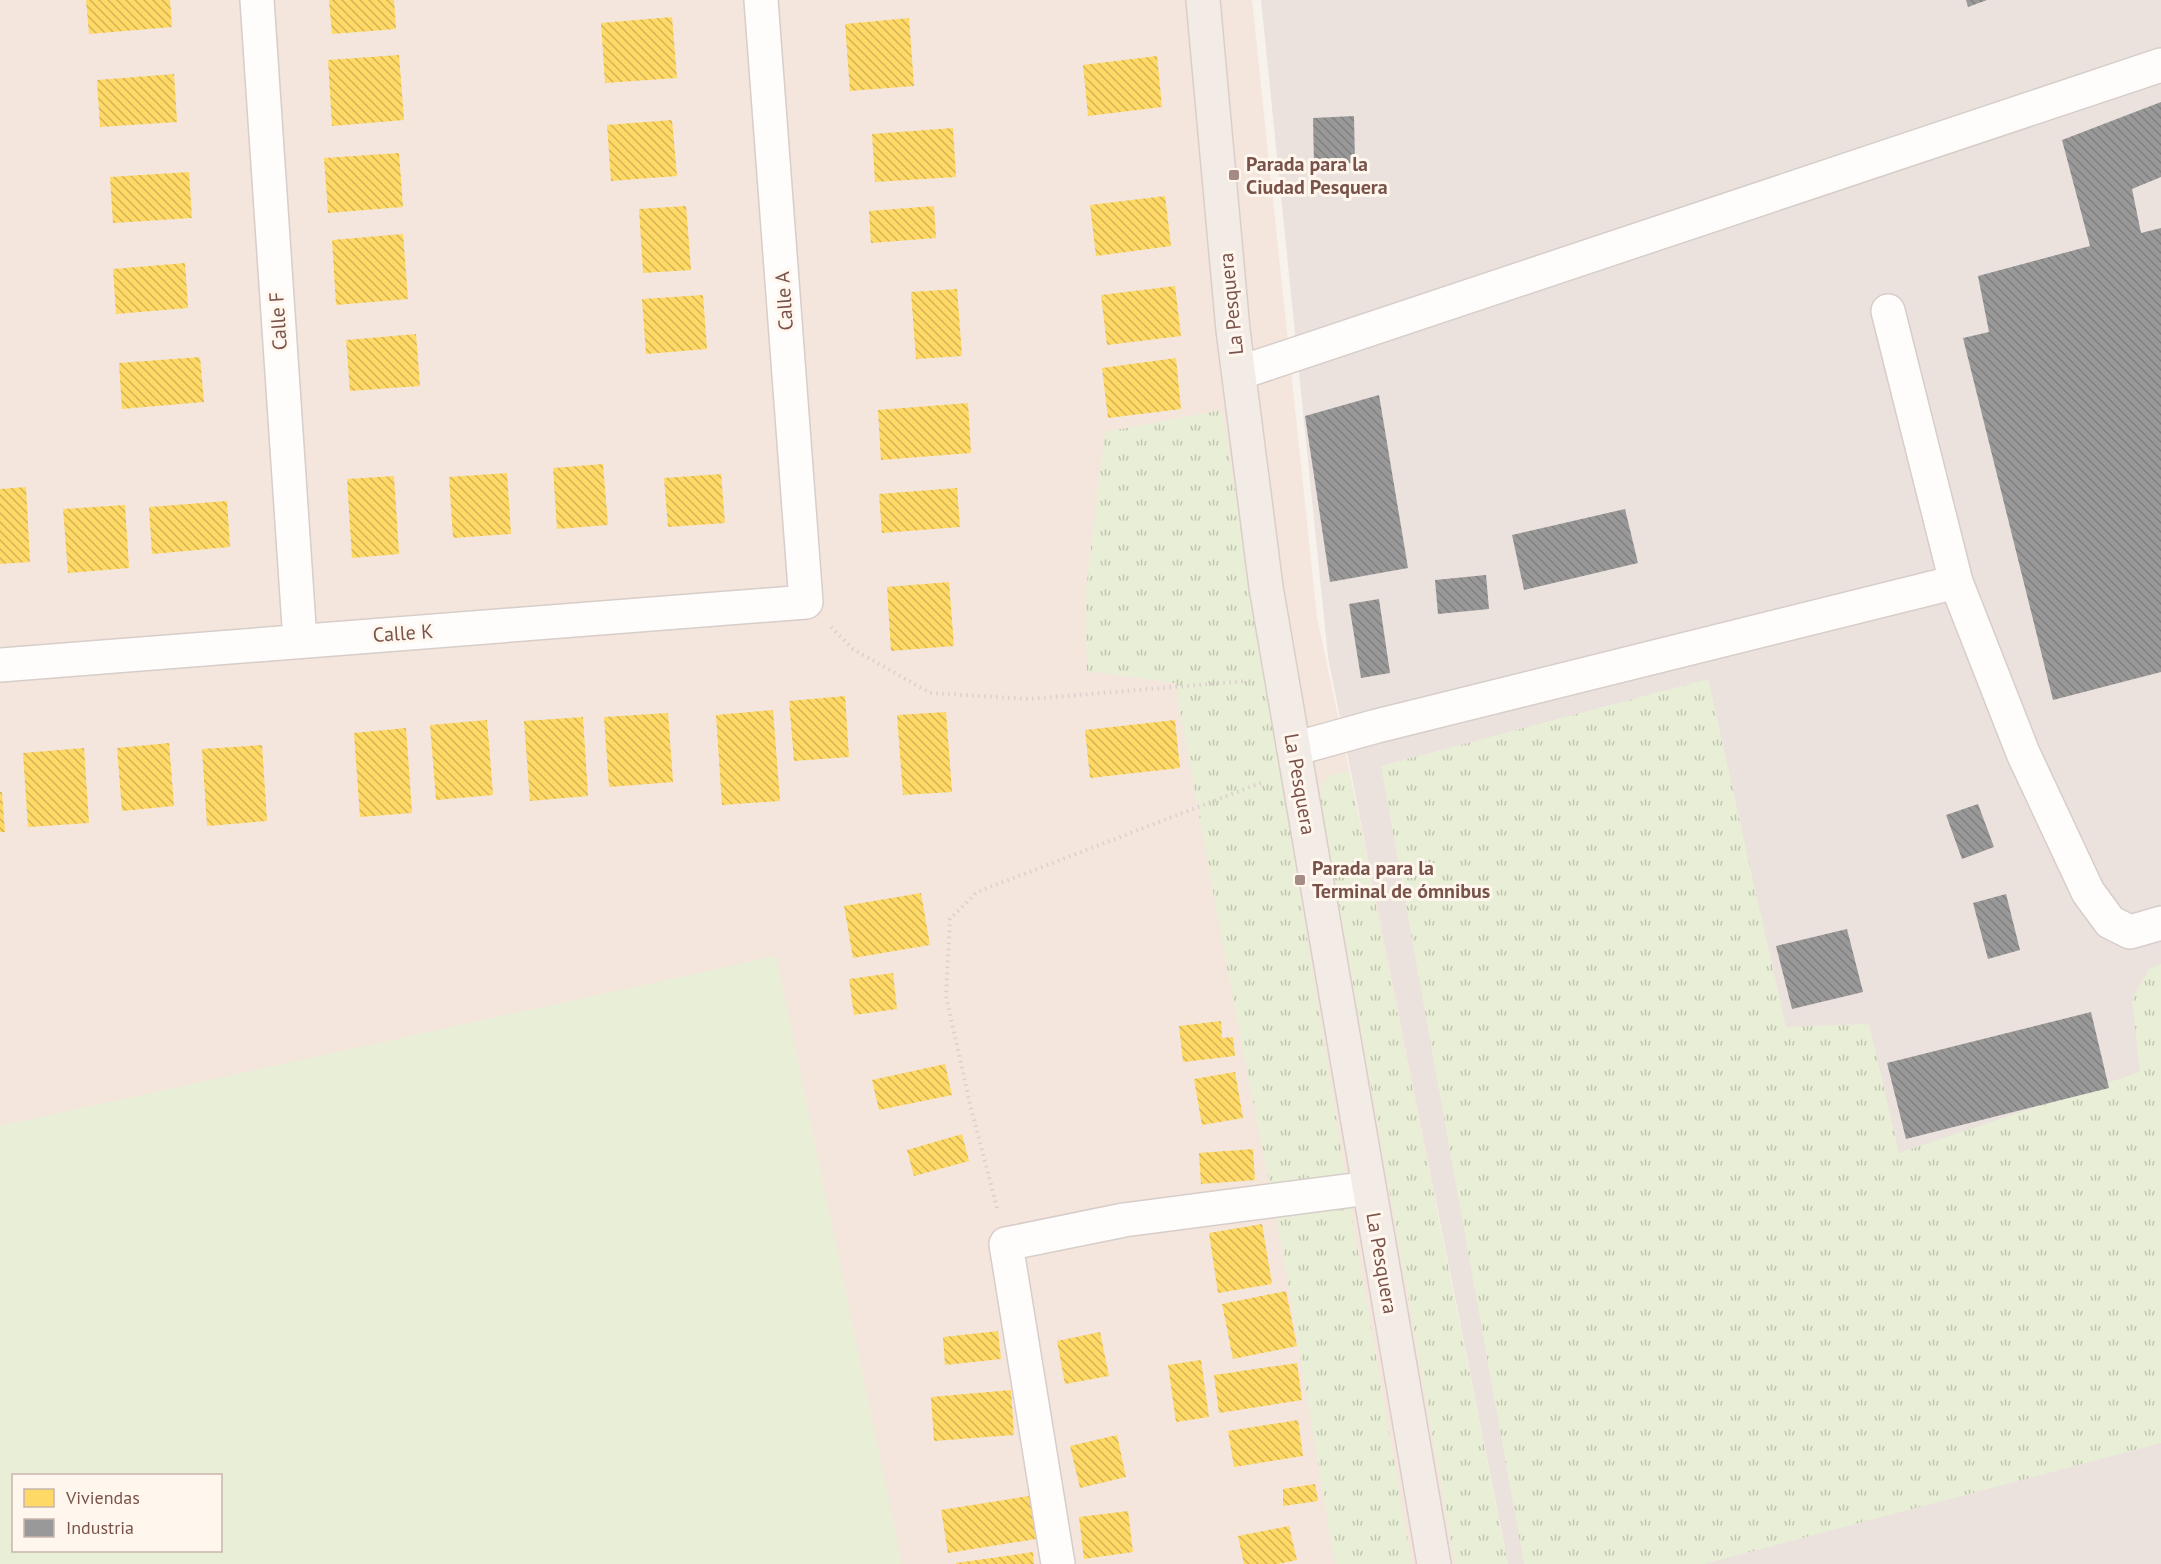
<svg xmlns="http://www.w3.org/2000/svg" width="2161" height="1564" viewBox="0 0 2161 1564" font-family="'PT Sans',sans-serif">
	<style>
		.residential { fill: #f4e6dc; fill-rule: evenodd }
		.industrial { fill: #ebe2dd }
		.grass { fill: url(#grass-tufts) }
		.garden { fill: #e8efd6; fill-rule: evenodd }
		.homes { fill: url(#homes-back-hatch) }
		.industry { fill: url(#industry-back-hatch) }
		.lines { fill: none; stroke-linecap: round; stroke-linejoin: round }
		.minor-casing { stroke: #d7cdc9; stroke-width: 36 }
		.major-casing { stroke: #dacec9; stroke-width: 36 }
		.path { stroke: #dbd0cd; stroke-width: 4; stroke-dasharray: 1.5 4.5; stroke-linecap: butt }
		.minor { stroke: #fefdfc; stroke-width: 33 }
		.major { stroke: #f3ece6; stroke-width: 33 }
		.poi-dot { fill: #a58b83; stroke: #fff6ee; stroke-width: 2 }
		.labels { text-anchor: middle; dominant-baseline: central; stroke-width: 6; stroke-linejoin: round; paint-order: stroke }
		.poi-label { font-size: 20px; font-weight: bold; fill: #79534a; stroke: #fff6ee; text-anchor: start }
		.street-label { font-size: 20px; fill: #79534a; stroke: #fff6ee }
	</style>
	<defs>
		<pattern id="grass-tufts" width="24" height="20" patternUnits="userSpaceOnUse" patternTransform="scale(1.5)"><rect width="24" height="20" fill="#e8efd6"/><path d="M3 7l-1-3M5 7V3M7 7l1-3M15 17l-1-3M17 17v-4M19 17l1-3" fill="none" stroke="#c1c4b0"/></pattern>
		<pattern id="homes-back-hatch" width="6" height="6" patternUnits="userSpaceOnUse" patternTransform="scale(1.5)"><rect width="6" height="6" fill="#ffd966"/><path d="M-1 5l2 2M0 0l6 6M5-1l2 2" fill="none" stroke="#d3b356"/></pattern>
		<pattern id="industry-back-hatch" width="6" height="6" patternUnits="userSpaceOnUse" patternTransform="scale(1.5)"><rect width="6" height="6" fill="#999"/><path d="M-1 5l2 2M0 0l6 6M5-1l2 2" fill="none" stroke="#827f7f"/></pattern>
	</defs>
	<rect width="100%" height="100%" fill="#f8f2ec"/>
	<path class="residential" d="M0,0H1252L1317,617L1367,855L1409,1035L1466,1394L1498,1564H0ZM14,1476H220V1550H14Z"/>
	<polygon class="industrial" points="1261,0 2161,0 2161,1564 1508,1564 1328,657"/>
	<g class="grass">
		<polygon points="1222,410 1356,1241 1412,1564 1335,1564 1282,1247 1231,989 1175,683 1087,671 1085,599 1105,432"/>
		<polygon points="1708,679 1786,1027 1869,1024 1899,1153 2140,1072 2132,999 2149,969 2161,964 2161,1443 1704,1564 1524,1564 1381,766"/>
		<polygon points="1349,771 1508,1564 1455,1564 1321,801 1322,783 1330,775"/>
	</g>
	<path class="garden" d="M776,956L902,1564H0V1126ZM14,1476H220V1550H14Z"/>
	<g class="homes">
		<polygon points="86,0 170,0 172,27 89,34"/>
		<polygon points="329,0 394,0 396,29 332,34"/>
		<polygon points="672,17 677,78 605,83 601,23"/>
		<polygon points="909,18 914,86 850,91 845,24"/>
		<polygon points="399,55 404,120 332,126 328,60"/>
		<polygon points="1157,56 1162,107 1088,116 1083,65"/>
		<polygon points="174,74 177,122 100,127 97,80"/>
		<polygon points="672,120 677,176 611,181 607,125"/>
		<polygon points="953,128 956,177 875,182 872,134"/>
		<polygon points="399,153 403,207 328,213 324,158"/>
		<polygon points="189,172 192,218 113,223 110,177"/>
		<polygon points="1165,196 1171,246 1096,256 1090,205"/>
		<polygon points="686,206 691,270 643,273 639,209"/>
		<polygon points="934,206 936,238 871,243 869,211"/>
		<polygon points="403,234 408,299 336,305 332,240"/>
		<polygon points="185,263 188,308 116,314 113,269"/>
		<polygon points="1175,286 1181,336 1107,345 1101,295"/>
		<polygon points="957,289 962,356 916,359 911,292"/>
		<polygon points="703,295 707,349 646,354 642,299"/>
		<polygon points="416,334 420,386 350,391 346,340"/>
		<polygon points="200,357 204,402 122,409 119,363"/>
		<polygon points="1176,358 1181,409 1108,418 1102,368"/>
		<polygon points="968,403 971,453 881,460 878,410"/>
		<polygon points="603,464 608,525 557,529 553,468"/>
		<polygon points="507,473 511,534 453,538 449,477"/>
		<polygon points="721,474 725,523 668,527 664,478"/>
		<polygon points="394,476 399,554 352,558 347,479"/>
		<polygon points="26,487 30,562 0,564 0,489"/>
		<polygon points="957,488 960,527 882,533 879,494"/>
		<polygon points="227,501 230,547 152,554 149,507"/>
		<polygon points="125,505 129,568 68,573 63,509"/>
		<polygon points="949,582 954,646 891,651 887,587"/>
		<polygon points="845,696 849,757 794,761 789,701"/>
		<polygon points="773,710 780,801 722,805 716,715"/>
		<polygon points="946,712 952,792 903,795 897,715"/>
		<polygon points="668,713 673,782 609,787 604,717"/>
		<polygon points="583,717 588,796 530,801 524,721"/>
		<polygon points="487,720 493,795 436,800 430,725"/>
		<polygon points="1175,720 1180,768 1090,778 1085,730"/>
		<polygon points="406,728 412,813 360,817 354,733"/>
		<polygon points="169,743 174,806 122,811 117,748"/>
		<polygon points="262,745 267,821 207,826 202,749"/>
		<polygon points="84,748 89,823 28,827 23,753"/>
		<polygon points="0,792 2,792 5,832 0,832"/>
		<polygon points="921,893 930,945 853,958 844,906"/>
		<polygon points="893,973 897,1009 854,1015 849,979"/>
		<polygon points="1221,1021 1222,1038 1233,1037 1235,1056 1183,1062 1179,1026"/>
		<polygon points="945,1064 952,1095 879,1110 872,1080"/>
		<polygon points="1235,1072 1243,1118 1202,1125 1194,1079"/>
		<polygon points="962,1134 969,1161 914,1176 907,1150"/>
		<polygon points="1253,1149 1255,1180 1201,1184 1199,1153"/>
		<polygon points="1262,1224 1272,1284 1218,1293 1209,1233"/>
		<polygon points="1286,1291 1297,1346 1233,1359 1222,1304"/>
		<polygon points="998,1331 1001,1359 945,1365 943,1337"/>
		<polygon points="1100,1332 1109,1376 1065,1384 1057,1341"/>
		<polygon points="1201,1360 1209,1417 1176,1422 1168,1365"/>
		<polygon points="1297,1363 1302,1400 1219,1413 1214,1375"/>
		<polygon points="1011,1390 1014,1435 934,1441 931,1397"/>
		<polygon points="1298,1420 1303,1456 1234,1467 1228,1431"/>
		<polygon points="1117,1435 1126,1477 1080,1488 1070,1446"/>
		<polygon points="1315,1484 1318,1501 1283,1506 1283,1489"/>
		<polygon points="1029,1496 1036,1539 948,1553 941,1510"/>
		<polygon points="1128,1511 1133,1552 1084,1559 1079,1517"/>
		<polygon points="1289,1526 1297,1560 1278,1564 1244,1564 1238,1536"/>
		<polygon points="1033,1552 1034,1564 956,1564 956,1563"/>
	</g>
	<g class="industry">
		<polygon points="1966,0 1987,0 1968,7"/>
		<polygon points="2161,102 2161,177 2132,189 2141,233 2161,228 2161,672 2053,700 1963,338 1989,332 1978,276 2090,246 2062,140"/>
		<polygon points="1354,116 1355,163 1314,164 1313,118"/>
		<polygon points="1379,395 1408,568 1330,582 1305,416"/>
		<polygon points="1625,509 1638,563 1524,590 1512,535"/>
		<polygon points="1486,575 1489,609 1438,614 1435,580"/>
		<polygon points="1379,599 1390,673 1361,678 1349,604"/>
		<polygon points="1978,804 1994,847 1962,859 1946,815"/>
		<polygon points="2006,894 2020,950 1988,959 1973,903"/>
		<polygon points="1847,929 1863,992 1792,1009 1776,946"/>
		<polygon points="2091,1012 2109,1088 1906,1139 1887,1063"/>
	</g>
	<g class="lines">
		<defs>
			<g id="minor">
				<polyline points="257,0 300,641"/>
				<polyline points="1888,311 1956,582 2023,753 2088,892 2110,922 2130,932 2161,923"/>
				<polyline points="1239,373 2161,65"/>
				<polyline points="0,665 806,602 761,0"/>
				<polyline points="1294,749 1377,726 1956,582"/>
				<polyline points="1058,1564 1006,1244 1124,1220 1369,1188"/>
			</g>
			<polyline id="major" points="1203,0 1233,330 1266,587 1434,1564"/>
		</defs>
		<use href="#minor" class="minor-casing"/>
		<use href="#major" class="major-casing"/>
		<g class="path">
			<polyline points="831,627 853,649 930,693 1029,699 1246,681"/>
			<polyline points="997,1208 970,1104 946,996 950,919 977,892 1263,782"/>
		</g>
		<use href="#minor" class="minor"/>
		<use href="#major" class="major"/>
	</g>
	<g class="poi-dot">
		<rect x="1228" y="169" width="12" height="12" rx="3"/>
		<rect x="1294" y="874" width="12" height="12" rx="3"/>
	</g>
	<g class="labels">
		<g class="poi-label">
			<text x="1246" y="164">Parada para la<tspan x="1246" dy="23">Ciudad Pesquera</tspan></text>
			<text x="1312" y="868">Parada para la<tspan x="1312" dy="23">Terminal de ómnibus</tspan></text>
		</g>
		<g class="street-label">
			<text transform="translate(784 301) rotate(-94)">Calle A</text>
			<text transform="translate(1231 304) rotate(-96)">La Pesquera</text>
			<text transform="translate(278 321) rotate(-94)">Calle F</text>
			<text transform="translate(403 633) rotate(-4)">Calle K</text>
			<text transform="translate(1300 784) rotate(80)">La Pesquera</text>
			<text transform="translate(1382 1263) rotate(80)">La Pesquera</text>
		</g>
	</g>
	<rect x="12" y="1474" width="210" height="78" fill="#fff6ee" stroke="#c9b5ac" stroke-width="1.5"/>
	<rect x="24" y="1489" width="30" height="18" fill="#ffd966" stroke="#c9b5ac" stroke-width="1.5"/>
	<text x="66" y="1504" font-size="18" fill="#79534a">Viviendas</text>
	<rect x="24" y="1519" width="30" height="18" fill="#999999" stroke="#c9b5ac" stroke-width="1.5"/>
	<text x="66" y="1534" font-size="18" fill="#79534a">Industria</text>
</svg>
